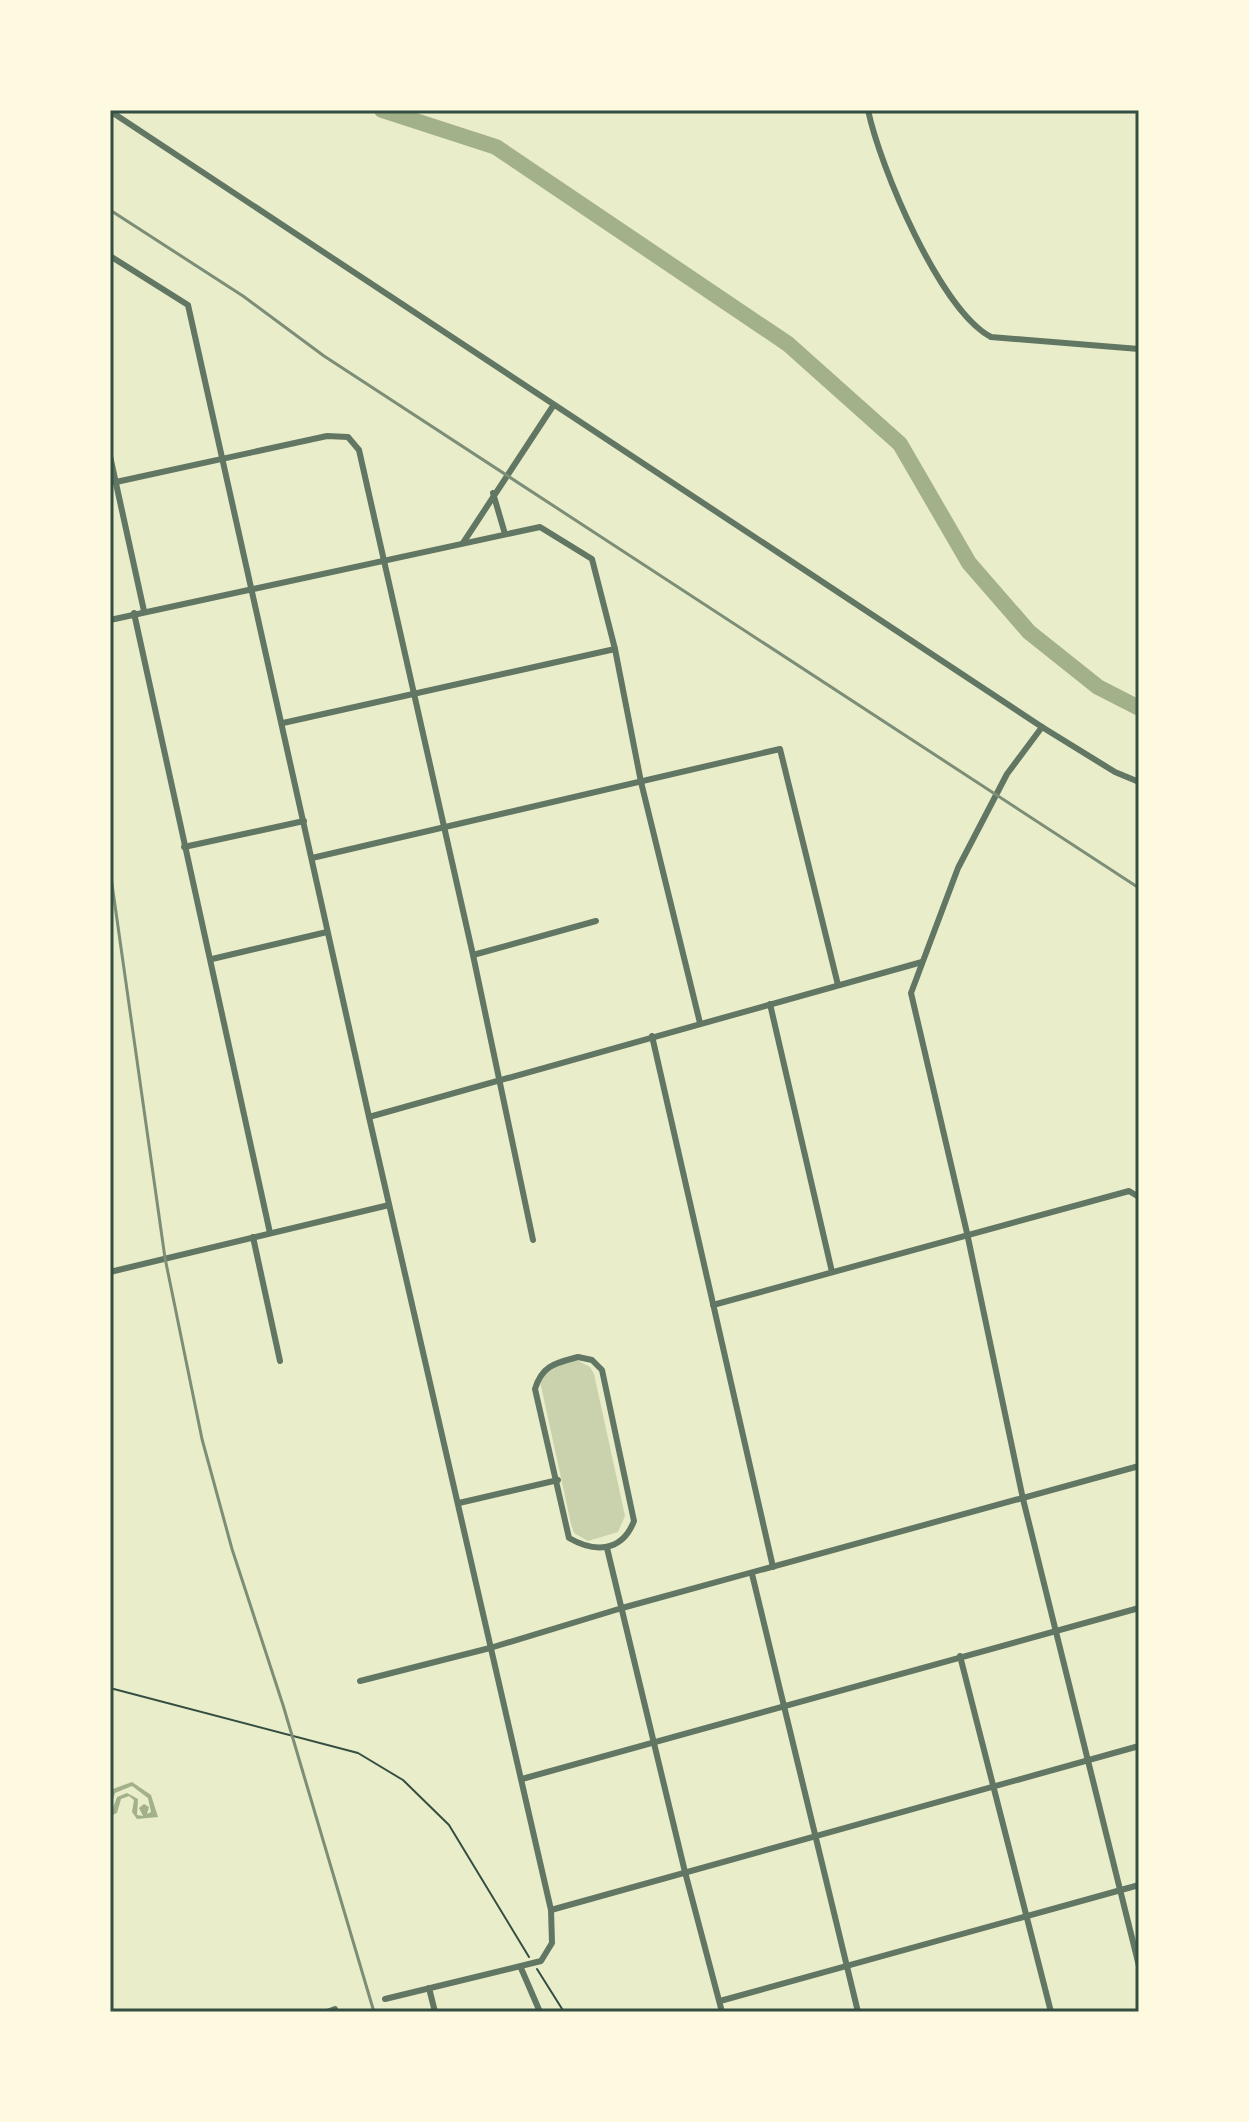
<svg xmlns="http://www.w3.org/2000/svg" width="1249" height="2122" viewBox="0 0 1249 2122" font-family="Lato,sans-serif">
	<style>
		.green { fill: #cad2ad }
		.water { fill: #a3b18a }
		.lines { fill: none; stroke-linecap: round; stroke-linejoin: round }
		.river { stroke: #a3b18a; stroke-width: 16 }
		.path { stroke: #344e41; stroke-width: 2 }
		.minor { stroke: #617663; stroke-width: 6 }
		.rail { stroke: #7c8e77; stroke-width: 3 }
		.neatline { fill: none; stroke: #344e41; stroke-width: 3 }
	</style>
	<rect width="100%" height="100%" fill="#e9edc9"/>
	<polygon class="green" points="577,1360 590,1367 594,1374 625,1516 618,1532 588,1541 574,1533 571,1524 540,1381 548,1368"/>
	<polygon class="water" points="132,1782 151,1795 158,1817 137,1819 132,1812 134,1800 129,1796 121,1799 117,1813 110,1816 117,1797 127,1793 138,1799 137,1815 143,1816 139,1808 144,1804 149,1807 147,1814 151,1812 148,1798 132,1786 115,1793 110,1809 110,1790"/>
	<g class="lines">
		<polyline class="river" points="382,110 496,147 788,344 900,444 969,563 1029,632 1098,687 1139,708"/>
		<g class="path">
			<polyline points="110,1688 358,1753 403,1780 449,1825 529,1957"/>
			<polyline points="537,1969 564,2012"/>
		</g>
		<g class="minor">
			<path d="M868,110C880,167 940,310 991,337L1139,349"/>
			<polyline points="110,111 1042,727 1115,772 1139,782"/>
			<polyline points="110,256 188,305 369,1117 551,1910 552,1943 541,1961 385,1999"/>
			<polyline points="110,456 144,611"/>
			<polyline points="116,482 327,436 348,437 359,450 473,955 533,1240"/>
			<polyline points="493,493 505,534"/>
			<polyline points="463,543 553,406"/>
			<polyline points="134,613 270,1233"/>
			<polyline points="110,620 540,527 592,559 615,649 641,782 700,1023"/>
			<polyline points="283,723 615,649"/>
			<polyline points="1042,727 1007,774 958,868 911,993 967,1233 1023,1499 1139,1966"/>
			<polyline points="184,847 304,821"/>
			<polyline points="312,858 780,749 838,985"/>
			<polyline points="473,955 596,921"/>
			<polyline points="212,959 327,932"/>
			<polyline points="770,1004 832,1272"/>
			<polyline points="652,1036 773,1567"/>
			<polyline points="369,1117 922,962"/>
			<polyline points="253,1237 280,1361"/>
			<polyline points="110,1272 389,1205"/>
			<polyline points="713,1305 1129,1191 1139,1197"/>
			<path d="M578,1357L592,1360L602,1370L634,1521C622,1552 595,1553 569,1538L535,1389C542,1365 556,1363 578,1357Z"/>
			<polyline points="459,1503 558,1480"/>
			<polyline points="607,1548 685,1872 722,2012"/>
			<polyline points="752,1574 858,2012"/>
			<polyline points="960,1656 1051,2012"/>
			<polyline points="360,1681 490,1648 622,1608 1139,1466"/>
			<polyline points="522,1779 1139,1608"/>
			<polyline points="551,1910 1139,1746"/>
			<polyline points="521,1968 540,2012"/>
			<polyline points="429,1988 435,2012"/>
			<polyline points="720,2001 1139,1885"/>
			<polyline points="327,2012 335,2009"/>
		</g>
		<g class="rail">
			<polyline points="110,210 243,296 324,356 1139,888"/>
			<polyline points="110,870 165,1258 202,1439 232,1549 283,1705 374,2012"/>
		</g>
	</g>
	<rect width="1249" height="2122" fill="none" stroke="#fefae0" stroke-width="224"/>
	<rect x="112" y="112" width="1025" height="1898" class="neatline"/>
</svg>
